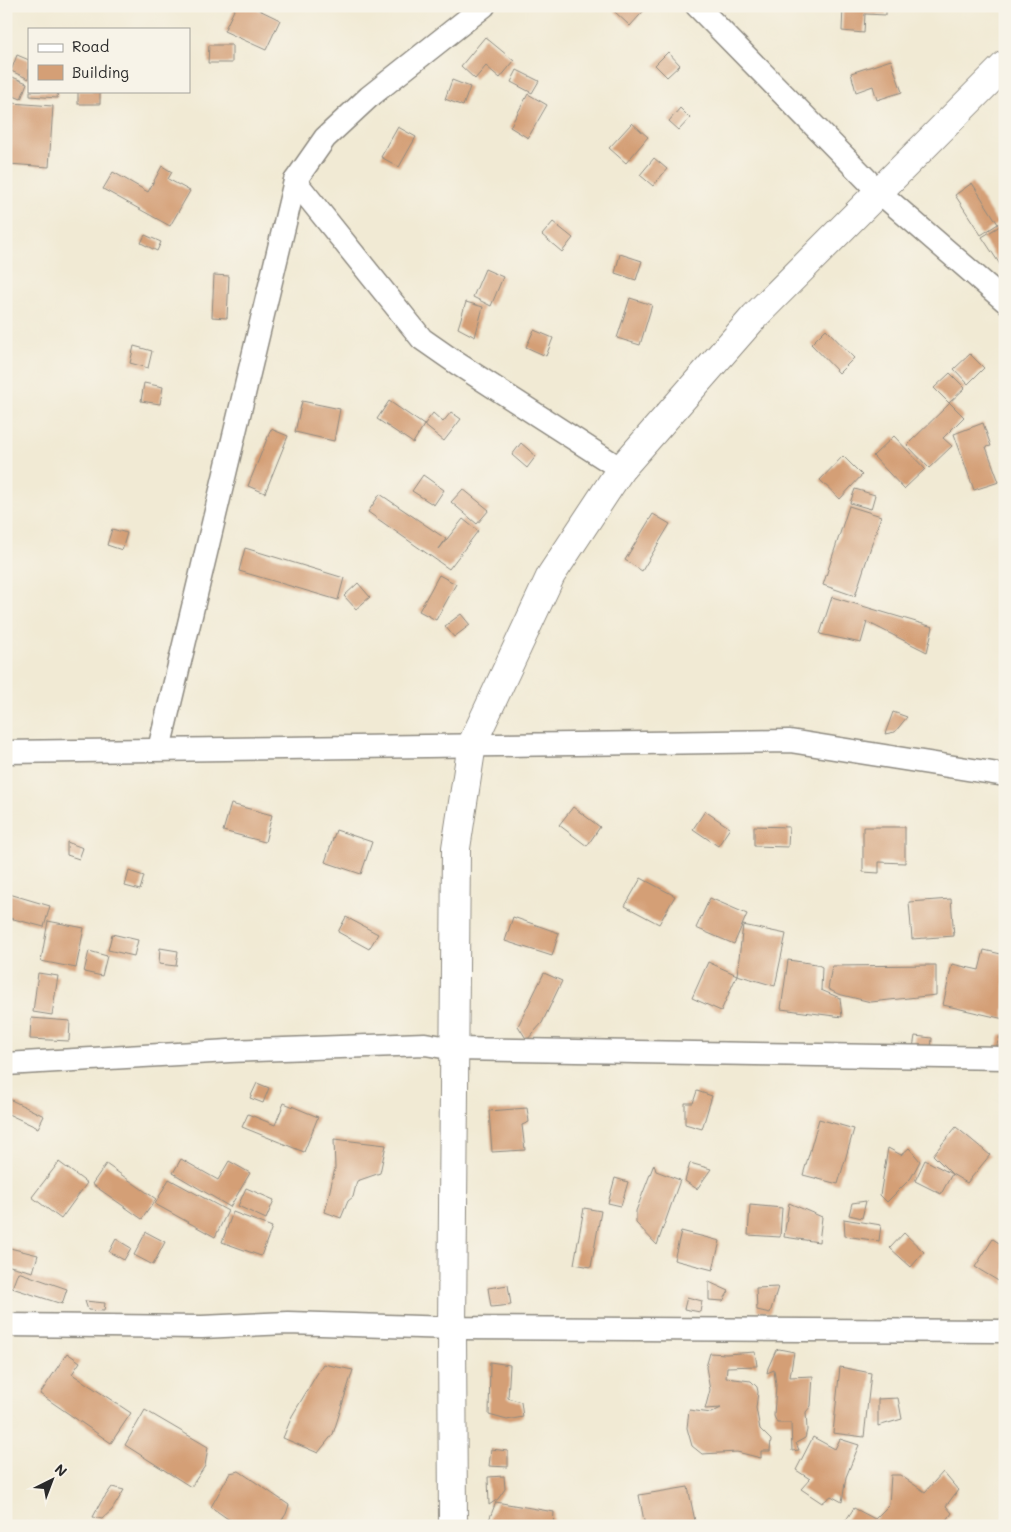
<svg xmlns="http://www.w3.org/2000/svg" width="1011" height="1532" viewBox="0 0 1011 1532" font-family="Mali,sans-serif">
	<style>
		.building { fill: #d49f76 }
		.lines { fill: none; stroke-linecap: round; stroke-linejoin: round }
		.minor-casing { stroke: #8e8a80; stroke-width: 25 }
		.tertiary-casing { stroke: #8e8a80; stroke-width: 30 }
		.minor { stroke: #fff; stroke-width: 22 }
		.tertiary { stroke: #fff; stroke-width: 28 }
	</style>
	<rect width="100%" height="100%" fill="#f7f3e8"/>
	<filter id="ink" filterUnits="userSpaceOnUse"><feTurbulence type="fractalNoise" baseFrequency=".02" numOctaves="2"/><feDisplacementMap in="SourceGraphic" scale="10" xChannelSelector="R" yChannelSelector="G"/><feConvolveMatrix kernelMatrix="1 2 1 2 8 2 1 2 1" color-interpolation-filters="sRGB"/></filter>
	<filter id="wash" filterUnits="userSpaceOnUse"><feTurbulence type="fractalNoise" baseFrequency=".0096" numOctaves="4" result="noise"/><feDisplacementMap in="SourceGraphic" scale="20" xChannelSelector="R" yChannelSelector="G"/><feGaussianBlur stdDeviation="1.12" result="paint"/><feColorMatrix in="noise" values="0 0 0 0 0 0 0 0 0 0 0 0 0 0 0 0 0 1.4 0 .05"/><feComposite in="paint" operator="in"/></filter>
	<g filter="url(#wash)">
		<rect width="100%" height="100%" fill="#f1ead4"/>
		<g id="blocks">
			<g class="building">
				<polygon points="236,6 251,6 280,20 266,50 224,31"/>
				<polygon points="619,6 648,6 630,26 614,11"/>
				<polygon points="843,6 886,6 886,15 865,14 864,33 842,31"/>
				<polygon points="485,37 514,61 500,78 486,66 475,79 461,66"/>
				<polygon points="209,45 232,45 232,63 208,63"/>
				<polygon points="668,52 680,65 667,77 655,65"/>
				<polygon points="17,55 29,60 29,79 11,71"/>
				<polygon points="891,60 902,92 877,100 873,86 856,92 851,73"/>
				<polygon points="517,70 539,81 532,93 511,82"/>
				<polygon points="10,76 27,83 21,99 6,93 6,85"/>
				<polygon points="452,80 470,87 463,106 445,99"/>
				<polygon points="30,91 58,91 57,98 30,96"/>
				<rect x="78" y="91" width="22" height="13"/>
				<polygon points="528,94 547,105 528,138 510,127"/>
				<polygon points="12,103 53,106 49,167 9,164"/>
				<polygon points="680,108 690,118 679,130 669,121"/>
				<polygon points="632,123 648,137 626,163 609,148"/>
				<polygon points="398,127 416,137 399,167 381,157"/>
				<polygon points="654,158 667,169 653,186 640,175"/>
				<polygon points="162,166 172,172 168,179 190,191 170,226 103,189 113,172 148,192"/>
				<polygon points="972,183 998,224 981,235 955,195"/>
				<polygon points="553,222 573,238 562,252 542,235"/>
				<polygon points="1000,226 1005,234 1005,272 982,237"/>
				<polygon points="145,235 161,242 157,251 141,243"/>
				<polygon points="620,254 642,261 636,280 615,273"/>
				<polygon points="485,269 503,277 491,306 473,297"/>
				<polygon points="214,275 229,276 227,318 212,317"/>
				<polygon points="630,298 652,305 640,345 617,338"/>
				<polygon points="466,302 483,307 475,337 458,328"/>
				<polygon points="826,329 854,358 839,373 811,344"/>
				<polygon points="534,330 553,338 546,356 526,347"/>
				<polygon points="134,346 152,351 148,368 130,363"/>
				<polygon points="970,354 984,368 968,384 954,369"/>
				<polygon points="950,373 965,388 949,403 934,388"/>
				<polygon points="144,383 163,387 160,404 141,401"/>
				<polygon points="302,401 340,409 334,441 295,432"/>
				<polygon points="389,401 424,425 413,443 377,419"/>
				<polygon points="950,403 964,417 943,438 952,446 929,468 907,445"/>
				<polygon points="451,412 461,419 444,441 424,425 433,413 443,422"/>
				<polygon points="983,423 991,446 986,447 999,482 974,490 954,434"/>
				<polygon points="271,429 288,436 265,493 248,486"/>
				<polygon points="894,436 925,469 904,489 873,456"/>
				<polygon points="521,443 536,456 527,468 512,455"/>
				<polygon points="843,456 862,475 840,499 820,480"/>
				<polygon points="423,475 444,490 434,505 412,491"/>
				<polygon points="463,489 489,510 477,524 451,502"/>
				<polygon points="855,489 875,495 871,509 850,503"/>
				<polygon points="380,494 446,539 439,549 463,519 478,531 449,569 368,512"/>
				<polygon points="849,506 881,516 855,596 823,585"/>
				<polygon points="653,514 670,524 642,571 625,560"/>
				<polygon points="112,529 127,533 122,550 107,545"/>
				<polygon points="245,548 344,578 338,600 239,571"/>
				<polygon points="439,575 456,584 436,620 419,611"/>
				<polygon points="358,583 370,597 356,609 344,596"/>
				<polygon points="832,597 933,627 927,652 867,622 861,643 820,634"/>
				<polygon points="461,614 470,625 454,637 445,626"/>
				<polygon points="893,712 907,717 895,732 885,734"/>
				<polygon points="231,804 272,815 265,842 223,831"/>
				<polygon points="573,807 600,827 587,846 559,825"/>
				<polygon points="705,811 730,828 718,846 693,829"/>
				<polygon points="754,826 789,827 788,847 754,846"/>
				<polygon points="863,827 905,827 905,863 879,862 879,873 863,872"/>
				<polygon points="336,830 372,842 361,874 325,862"/>
				<polygon points="67,842 83,848 79,859 67,855"/>
				<polygon points="129,871 144,876 140,890 125,886"/>
				<polygon points="641,878 675,896 659,924 625,906"/>
				<polygon points="6,893 50,906 44,927 6,917"/>
				<polygon points="710,898 747,914 734,944 696,928"/>
				<polygon points="951,899 954,936 912,939 909,902"/>
				<polygon points="346,917 378,934 369,949 338,932"/>
				<polygon points="513,917 559,933 552,956 505,941"/>
				<polygon points="48,921 84,928 76,968 41,961"/>
				<polygon points="743,925 786,934 775,986 737,975"/>
				<polygon points="112,934 138,940 134,956 108,950"/>
				<polygon points="160,948 178,951 176,966 159,964"/>
				<polygon points="984,950 1005,955 1004,1019 943,1005 952,964 979,970"/>
				<polygon points="89,951 107,956 102,976 84,972"/>
				<polygon points="788,960 816,964 822,967 821,990 840,998 842,1017 781,1009"/>
				<polygon points="708,962 737,975 721,1011 692,998"/>
				<polygon points="936,965 936,995 871,1002 838,994 828,989 832,966"/>
				<polygon points="38,973 58,976 52,1015 33,1012"/>
				<polygon points="544,973 562,981 542,1023 527,1040 518,1026"/>
				<polygon points="31,1018 70,1021 69,1041 30,1039"/>
				<polygon points="1001,1034 1005,1035 1005,1055 992,1057"/>
				<polygon points="915,1036 932,1038 931,1050 913,1048"/>
				<polygon points="257,1083 269,1088 263,1103 250,1098"/>
				<polygon points="697,1091 712,1096 702,1129 685,1124 685,1103 693,1103"/>
				<polygon points="7,1098 44,1116 38,1128 6,1113"/>
				<polygon points="284,1103 318,1117 304,1152 242,1127 248,1114 275,1125"/>
				<polygon points="527,1108 529,1122 522,1125 525,1150 492,1152 489,1111"/>
				<polygon points="819,1119 854,1129 838,1184 803,1175"/>
				<polygon points="956,1127 990,1155 967,1183 952,1174 933,1155"/>
				<polygon points="334,1139 386,1145 380,1173 357,1181 353,1197 348,1201 341,1218 325,1212 335,1168"/>
				<polygon points="888,1148 901,1155 909,1148 920,1161 911,1178 887,1202 880,1195"/>
				<polygon points="181,1159 218,1180 229,1161 250,1173 230,1207 173,1173"/>
				<polygon points="925,1160 952,1174 941,1194 915,1181"/>
				<polygon points="59,1162 87,1183 61,1219 32,1197"/>
				<polygon points="690,1163 711,1169 697,1189 685,1181"/>
				<polygon points="106,1164 156,1199 142,1219 92,1184"/>
				<polygon points="654,1164 656,1171 680,1180 657,1245 636,1223 636,1211"/>
				<polygon points="615,1178 628,1182 621,1206 608,1203"/>
				<polygon points="169,1179 228,1211 215,1237 155,1204"/>
				<polygon points="246,1188 274,1200 266,1219 238,1206"/>
				<polygon points="866,1201 862,1218 849,1215 852,1203"/>
				<polygon points="789,1203 822,1217 819,1242 784,1237"/>
				<polygon points="750,1205 782,1208 780,1237 748,1235"/>
				<polygon points="584,1208 601,1211 591,1267 574,1264"/>
				<polygon points="233,1212 272,1227 261,1256 222,1242"/>
				<polygon points="844,1219 881,1225 879,1241 845,1236"/>
				<polygon points="681,1231 720,1241 713,1270 674,1260"/>
				<polygon points="146,1232 165,1242 153,1265 134,1255"/>
				<polygon points="904,1233 924,1252 911,1267 890,1248"/>
				<polygon points="116,1239 131,1248 124,1260 109,1252"/>
				<polygon points="993,1239 1005,1247 1005,1285 975,1267"/>
				<polygon points="6,1247 38,1255 33,1272 6,1265"/>
				<polygon points="18,1272 67,1289 62,1304 12,1288"/>
				<polygon points="709,1282 729,1291 723,1301 709,1300"/>
				<polygon points="508,1285 511,1305 491,1307 488,1288"/>
				<polygon points="778,1287 770,1313 757,1310 756,1288"/>
				<polygon points="687,1297 702,1301 700,1312 684,1309"/>
				<polygon points="85,1301 105,1303 104,1311 88,1310"/>
				<polygon points="779,1349 794,1352 790,1377 813,1376 811,1406 806,1412 807,1430 805,1438 796,1443 799,1450 792,1451 791,1423 777,1423 774,1416 776,1385 774,1370 767,1373 768,1368 776,1350"/>
				<polygon points="755,1352 757,1366 727,1367 726,1378 751,1381 757,1387 758,1392 756,1408 760,1429 771,1440 770,1451 761,1451 761,1458 737,1452 702,1454 692,1446 687,1428 689,1410 711,1413 721,1408 705,1409 710,1390 706,1367 710,1353 726,1354"/>
				<polygon points="67,1353 80,1362 72,1374 131,1413 111,1443 40,1394"/>
				<polygon points="490,1362 510,1365 508,1398 521,1402 523,1417 507,1420 489,1415"/>
				<polygon points="323,1364 353,1370 333,1434 318,1453 283,1438 292,1416"/>
				<polygon points="840,1367 871,1373 864,1437 833,1433"/>
				<polygon points="898,1398 902,1419 878,1426 878,1399"/>
				<polygon points="145,1410 208,1447 205,1466 191,1487 125,1445"/>
				<polygon points="813,1437 835,1449 840,1439 859,1445 846,1477 842,1502 831,1496 822,1503 801,1489 810,1479 796,1470"/>
				<polygon points="491,1449 508,1451 508,1467 489,1466"/>
				<polygon points="239,1471 289,1505 286,1514 278,1526 238,1526 211,1507 230,1473"/>
				<polygon points="943,1472 958,1490 946,1506 952,1513 943,1526 842,1526 854,1508 875,1519 889,1505 891,1475 900,1475 925,1492"/>
				<polygon points="504,1476 505,1489 498,1499 489,1505 488,1477"/>
				<polygon points="112,1487 124,1490 112,1510 102,1519 93,1517 101,1502"/>
				<polygon points="688,1487 696,1526 645,1526 639,1495"/>
				<polygon points="496,1502 554,1512 553,1526 489,1526 489,1520"/>
			</g>
		</g>
	</g>
	<g filter="url(#ink)">
		<use href="#blocks" fill-opacity="0" stroke="#8e8a80" stroke-width="1"/>
		<g class="lines">
			<defs>
				<g id="minor">
					<polyline points="697,6 879,192 1005,301"/>
					<polyline points="295,181 422,339 455,362 621,469"/>
					<polyline points="159,749 295,181 325,138 369,97 484,6"/>
					<polyline points="6,752 790,741 1005,775"/>
					<polyline points="6,1064 229,1051 425,1044 455,1049 1005,1058"/>
					<polyline points="6,1325 202,1327 288,1323 452,1328 1005,1331"/>
				</g>
				<polyline id="tertiary" points="453,1526 452,1328 456,848 472,744 551,575 621,469 755,316 1005,65"/>
			</defs>
			<use href="#minor" class="minor-casing"/>
			<use href="#tertiary" class="tertiary-casing"/>
			<use href="#minor" class="minor"/>
			<use href="#tertiary" class="tertiary"/>
		</g>
	</g>
	<rect width="1011" height="1532" fill="none" stroke="#f7f3e8" stroke-width="25"/>
	<rect x="28" y="28" width="162" height="65" fill="#f7f3e8" stroke="#a5a39c"/>
	<rect x="38" y="44" width="25" height="8" fill="#ffffff" stroke="#a5a39c"/>
	<text x="72" y="52" font-size="15" fill="#2b2b2b">Road</text>
	<rect x="38" y="65" width="25" height="15" fill="#d49f76" stroke="#a5a39c"/>
	<text x="72" y="78" font-size="15" fill="#2b2b2b">Building</text>
	<g transform="translate(52 1480) rotate(42)" stroke="#f7f3e8" stroke-width="4" paint-order="stroke">
	<path d="M0-4L9 19L0 12L-9 19Z" fill="#2b2b2b"/>
	<text y="-8" font-size="14" font-weight="bold" text-anchor="middle" fill="#2b2b2b">N</text>
	</g>
</svg>
